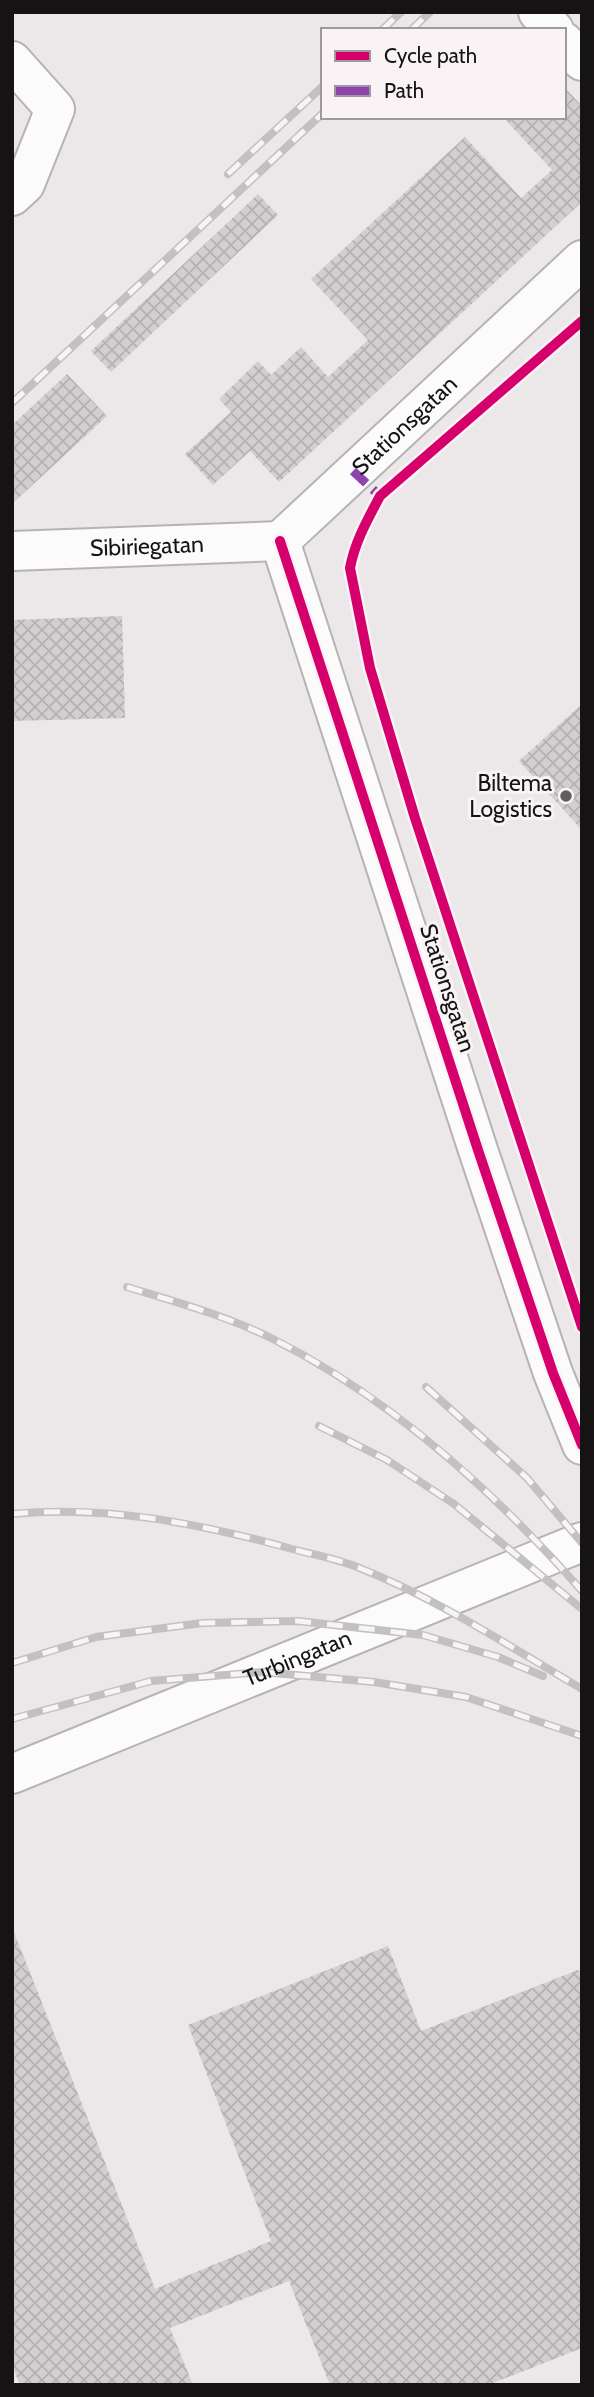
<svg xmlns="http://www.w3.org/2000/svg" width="594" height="2397" viewBox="0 0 594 2397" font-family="Cabin,sans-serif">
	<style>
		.building { fill: url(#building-cross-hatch) }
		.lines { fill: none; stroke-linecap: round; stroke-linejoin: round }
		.minor-casing { stroke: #b7b3b5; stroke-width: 42 }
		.minor { stroke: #fcfbfc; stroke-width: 38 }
		.rail-casing { stroke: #c2c0c0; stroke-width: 8 }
		.rail { stroke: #faf3f6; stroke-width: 5; stroke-dasharray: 16; stroke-linecap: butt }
		.quiet { stroke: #8e44ad; stroke-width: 9; stroke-dasharray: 18 9; stroke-linecap: butt }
		.cycleway-casing { stroke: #faf3f6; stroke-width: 15 }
		.cycleway { stroke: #d6006c; stroke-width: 10 }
		.poi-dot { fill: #605d5f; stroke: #faf3f6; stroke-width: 2.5 }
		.labels { text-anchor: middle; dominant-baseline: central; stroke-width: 6; stroke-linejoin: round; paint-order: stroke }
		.street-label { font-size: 23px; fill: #151314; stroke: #faf3f6 }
		.poi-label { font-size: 23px; fill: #151314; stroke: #faf3f6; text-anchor: end }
	</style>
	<defs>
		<pattern id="building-cross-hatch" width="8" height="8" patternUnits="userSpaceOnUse" patternTransform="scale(1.75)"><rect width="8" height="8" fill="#d2cfd1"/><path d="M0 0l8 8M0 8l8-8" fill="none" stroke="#b3b1b3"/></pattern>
	</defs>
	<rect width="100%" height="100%" fill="#ece7e9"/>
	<g class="building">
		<polygon points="564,87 582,106 582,202 279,482 250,451 213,485 185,454 231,412 219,399 258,361 271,375 301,347 328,377 368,340 311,279 465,137 521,198 552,170 503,117 564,117"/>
		<polygon points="258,194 278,215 111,372 91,351"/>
		<polygon points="67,374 107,416 12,504 12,425"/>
		<polygon points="122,616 125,718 12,721 12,620"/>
		<polygon points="582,704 582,830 519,761"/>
		<polygon points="12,1927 155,2289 271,2241 188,2025 388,1946 421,2031 578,1970 582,1972 582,2348 488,2385 330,2385 289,2281 170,2328 193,2385 20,2385 12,2365"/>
	</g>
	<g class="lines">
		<defs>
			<g id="minor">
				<polyline points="538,12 554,30"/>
				<polyline points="564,42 582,61"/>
				<polyline points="12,61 55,109 25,184 12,196"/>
				<polyline points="280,541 478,1150 553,1373 582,1445"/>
				<path id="s1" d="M280,541L582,260"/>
				<path id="s2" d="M12,551L280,541"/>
				<path id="s3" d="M12,1774L582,1542"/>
			</g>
		</defs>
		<use href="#minor" class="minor-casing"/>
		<use href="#minor" class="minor"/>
		<defs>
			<g id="rail">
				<polyline points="382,30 401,12"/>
				<polyline points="411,30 430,12"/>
				<polyline points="228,174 323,86"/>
				<polyline points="12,403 323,113"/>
				<path d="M127,1287C176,1302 227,1316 273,1339C392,1399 494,1491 582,1591"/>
				<polyline points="426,1387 527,1478 582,1543"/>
				<polyline points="319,1426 387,1460 454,1504 582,1609"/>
				<path d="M12,1514C105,1505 196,1523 285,1547C309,1554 335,1558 357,1567C436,1598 509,1646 582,1689"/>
				<polyline points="12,1663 96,1637 202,1623 298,1621 423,1635 498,1657 543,1676"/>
				<polyline points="12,1719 151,1681 262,1672 374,1682 466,1697 582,1736"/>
			</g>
		</defs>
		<use href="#rail" class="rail-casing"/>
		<use href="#rail" class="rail"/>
		<polyline class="quiet" points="353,471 380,496"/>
		<defs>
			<g id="cycleway">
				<path d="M582,321L380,496C368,519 355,541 350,568L370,668L415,818L582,1327"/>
				<polyline points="280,541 478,1150 553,1373 582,1445"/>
			</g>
		</defs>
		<use href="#cycleway" class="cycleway-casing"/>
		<use href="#cycleway" class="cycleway"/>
	</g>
	<circle class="poi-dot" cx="566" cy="796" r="7"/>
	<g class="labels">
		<g class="street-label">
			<text stroke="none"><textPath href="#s1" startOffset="170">Stationsgatan</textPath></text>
			<text stroke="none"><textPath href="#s2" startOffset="135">Sibiriegatan</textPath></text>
			<text transform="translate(448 988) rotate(72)">Stationsgatan</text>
			<text stroke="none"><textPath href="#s3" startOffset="308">Turbingatan</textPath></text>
		</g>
		<g class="poi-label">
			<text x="552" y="783">Biltema<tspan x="552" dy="26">Logistics</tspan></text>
		</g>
	</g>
	<rect width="594" height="2397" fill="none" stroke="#151314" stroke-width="28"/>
	<rect x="321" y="28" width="245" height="91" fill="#faf3f6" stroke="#9e999c" stroke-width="2"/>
	<rect x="335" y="51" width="35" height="10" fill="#d6006c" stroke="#9e999c" stroke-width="2"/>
	<text x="384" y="63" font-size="21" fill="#151314">Cycle path</text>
	<rect x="335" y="86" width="35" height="10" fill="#8e44ad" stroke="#9e999c" stroke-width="2"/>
	<text x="384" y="98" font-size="21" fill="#151314">Path</text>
</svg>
